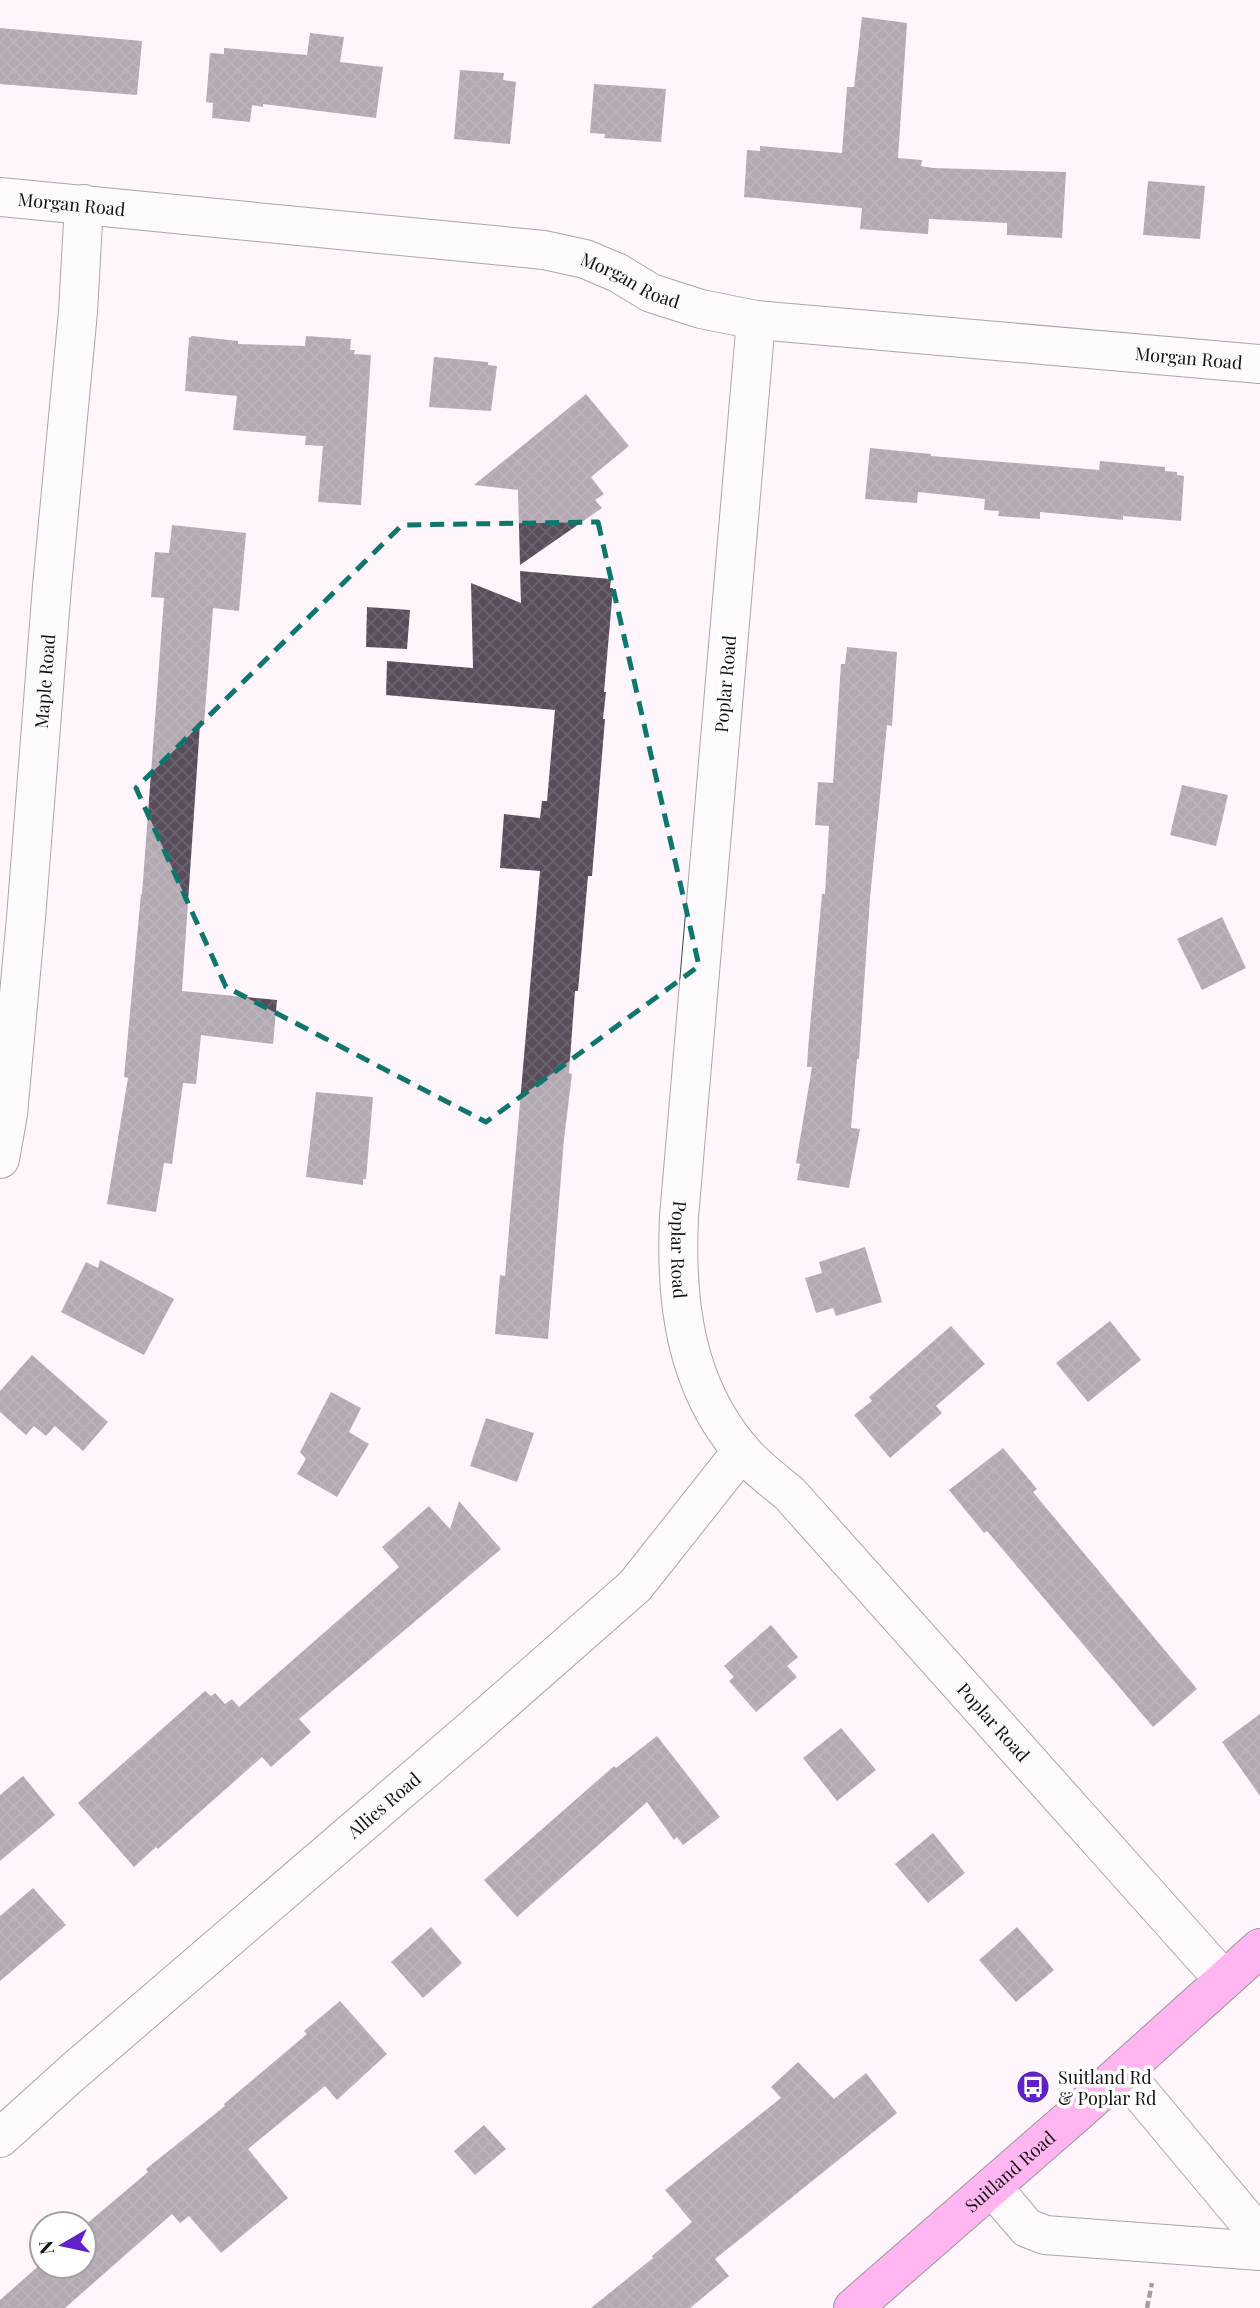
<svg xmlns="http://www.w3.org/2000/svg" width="1260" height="2308" viewBox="0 0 1260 2308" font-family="'Playfair Display',serif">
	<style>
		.building { fill: url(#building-cross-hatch) }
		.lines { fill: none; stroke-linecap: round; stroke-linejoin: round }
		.minor-casing { stroke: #444; stroke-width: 40 }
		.major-casing { stroke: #222; stroke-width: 40 }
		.path { stroke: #333; stroke-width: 4.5; stroke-dasharray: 7 3.5; stroke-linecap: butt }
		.minor { stroke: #fff; stroke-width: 38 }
		.major { stroke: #fe66e1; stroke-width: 38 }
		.marked { fill: none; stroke: #0f766e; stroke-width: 5; stroke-dasharray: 14 9; stroke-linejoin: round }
		.labels { text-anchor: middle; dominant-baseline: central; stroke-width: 7; stroke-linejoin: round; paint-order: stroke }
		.street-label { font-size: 18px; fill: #111; stroke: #fff }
		.poi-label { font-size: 18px; fill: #111; stroke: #fff; text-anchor: start }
	</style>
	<defs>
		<pattern id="building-cross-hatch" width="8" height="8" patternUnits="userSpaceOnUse" patternTransform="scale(1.75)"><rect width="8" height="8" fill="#584d5a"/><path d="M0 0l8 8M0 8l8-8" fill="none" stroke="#6b626d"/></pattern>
	</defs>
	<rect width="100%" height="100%" fill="#fff5fd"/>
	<g class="building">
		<polygon points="862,17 907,23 898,158 922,160 921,166 933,168 1066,172 1062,238 1007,235 1007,223 929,219 928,234 860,229 862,208 744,197 747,150 760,151 760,146 842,153 847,87 854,87"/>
		<polygon points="0,28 142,41 137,95 0,84"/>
		<polygon points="310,33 344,37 340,62 383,67 376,118 263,104 263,107 252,105 250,122 212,118 213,103 206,102 210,53 224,54 224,48 307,55"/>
		<polygon points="460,70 504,73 503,80 516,82 510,144 454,139"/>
		<polygon points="594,84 666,89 661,142 604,138 605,134 590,133"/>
		<polygon points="1148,181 1205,186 1200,239 1143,235"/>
		<polygon points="192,336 238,341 238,344 305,346 306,336 351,339 350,350 355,350 354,354 371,355 361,505 318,502 323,446 305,445 306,436 233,430 237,396 185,391 189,338"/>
		<polygon points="434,357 488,362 488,365 497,366 491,411 429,407"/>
		<polygon points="586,394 629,446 591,477 604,494 595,500 602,508 520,565 518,490 474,485"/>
		<polygon points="870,448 931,454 931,456 1099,470 1100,461 1165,467 1165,471 1177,472 1177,475 1184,476 1181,521 1123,516 1123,520 1040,512 1040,519 998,516 999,511 984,510 985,499 918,492 917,503 865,499"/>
		<polygon points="172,525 246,533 239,611 213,608 204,724 200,724 182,991 277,1000 273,1044 201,1035 196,1084 183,1083 172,1164 164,1163 156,1212 107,1204 128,1078 124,1077 141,894 142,894 164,598 151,597 155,552 169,553"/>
		<polygon points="520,571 611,579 610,588 613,588 604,692 606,692 603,719 605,719 592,876 588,876 578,991 575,991 569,1073 572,1074 564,1139 548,1339 495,1334 500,1275 505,1276 540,871 500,868 504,814 540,818 542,801 547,801 555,710 386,695 387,661 473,668 471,583 521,603"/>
		<polygon points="367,607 410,610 407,649 366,647"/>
		<polygon points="847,647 897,652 892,726 887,725 870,898 859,1059 857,1059 851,1128 860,1129 849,1188 797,1180 800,1164 796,1163 812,1067 807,1067 808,1049 822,894 825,894 829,826 815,825 818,782 833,783 841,664 845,664"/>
		<polygon points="1182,785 1228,795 1216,846 1170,835"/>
		<polygon points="1222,917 1246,968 1202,990 1177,939"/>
		<polygon points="316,1092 373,1097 366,1179 363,1179 363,1185 306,1177"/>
		<polygon points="865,1247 882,1302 836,1316 833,1308 816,1313 805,1278 822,1273 819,1262"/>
		<polygon points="100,1260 174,1299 144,1355 61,1312 86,1262 98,1268"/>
		<polygon points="1110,1321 1141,1360 1088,1402 1056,1363"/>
		<polygon points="951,1326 985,1364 936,1406 942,1413 890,1458 854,1415 872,1401 869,1397"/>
		<polygon points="32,1355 108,1422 83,1451 55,1426 46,1436 34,1426 26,1435 0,1412 0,1391"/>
		<polygon points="331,1392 361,1408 349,1432 369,1444 337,1497 297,1474 306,1459 300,1452"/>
		<polygon points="486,1418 534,1433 517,1482 470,1466"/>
		<polygon points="1003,1448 1037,1489 1033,1492 1197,1689 1153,1727 987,1531 984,1533 949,1490"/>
		<polygon points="459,1501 501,1549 299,1719 311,1732 271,1767 262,1757 158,1849 156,1847 134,1867 78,1803 205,1691 211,1696 215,1693 225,1704 232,1699 239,1707 399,1567 382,1547 429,1506 450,1529"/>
		<polygon points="771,1625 798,1657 787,1666 797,1677 756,1712 729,1681 734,1677 724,1666"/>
		<polygon points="1260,1714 1260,1796 1222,1742"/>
		<polygon points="841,1728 876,1770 837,1801 803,1758"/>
		<polygon points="657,1736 720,1817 683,1845 677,1837 674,1840 647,1802 517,1917 484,1880 614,1766 616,1768"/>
		<polygon points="23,1776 55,1815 0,1861 0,1795"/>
		<polygon points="933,1833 965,1873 928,1903 895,1864"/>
		<polygon points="33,1888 66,1925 0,1981 0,1916"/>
		<polygon points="431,1927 462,1963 423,1998 391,1962"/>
		<polygon points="1017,1927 1054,1970 1016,2002 979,1960"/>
		<polygon points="340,2001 387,2054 337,2100 325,2086 248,2149 288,2198 221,2253 189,2216 180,2223 172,2214 65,2308 0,2308 0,2300 42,2263 42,2266 84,2266 84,2226 148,2172 146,2169 225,2106 224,2104 307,2034 304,2031"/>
		<polygon points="798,2062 834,2099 866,2073 897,2113 715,2259 729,2276 690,2308 591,2308 653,2258 652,2256 692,2222 665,2190 781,2098 771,2087"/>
		<polygon points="484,2125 506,2149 475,2175 454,2151"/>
	</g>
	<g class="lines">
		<defs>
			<g id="minor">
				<path id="s1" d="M0,197L544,250L585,259L618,273L651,293L701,309L756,320L1260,364"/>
				<path id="s2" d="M756,320L679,1217C675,1301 685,1384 741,1450C754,1466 773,1480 789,1493L1224,1980"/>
				<path id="s3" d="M0,1159L8,1114L26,918L52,586L78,312L84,204"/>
				<polyline points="1123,2072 1260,2236"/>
				<path id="s4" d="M0,2138L73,2072L471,1730L635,1586L742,1451"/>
				<polyline points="992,2187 1027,2228 1045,2235 1260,2251"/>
			</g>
			<g id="major">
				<path id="s5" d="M853,2308L1080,2110L1260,1948"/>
			</g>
		</defs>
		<use href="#minor" class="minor-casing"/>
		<use href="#major" class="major-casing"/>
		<polyline class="path" points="1147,2308 1152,2283"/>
		<use href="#minor" class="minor"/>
		<use href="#major" class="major"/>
	</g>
	<path d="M0 0H1260V2308H0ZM598,522L699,966L486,1122L226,987L136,788L402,525Z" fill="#fff5fd" fill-opacity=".55" fill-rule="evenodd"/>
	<path class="marked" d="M598,522L699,966L486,1122L226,987L136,788L402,525Z"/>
	<defs>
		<symbol id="bus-disc" viewBox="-11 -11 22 22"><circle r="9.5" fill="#6121c9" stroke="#fff"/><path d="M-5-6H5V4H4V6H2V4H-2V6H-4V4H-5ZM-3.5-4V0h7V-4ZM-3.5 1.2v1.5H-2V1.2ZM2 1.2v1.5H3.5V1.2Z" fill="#fff"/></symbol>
	</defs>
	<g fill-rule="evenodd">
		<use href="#bus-disc" x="1014" y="2068" width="38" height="38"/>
	</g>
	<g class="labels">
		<g class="street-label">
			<text stroke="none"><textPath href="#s1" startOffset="72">Morgan Road</textPath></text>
			<text stroke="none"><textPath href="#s1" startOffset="639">Morgan Road</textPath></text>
			<text stroke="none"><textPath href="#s1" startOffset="1206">Morgan Road</textPath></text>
			<text stroke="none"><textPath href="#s3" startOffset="480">Maple Road</textPath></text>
			<text transform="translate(725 684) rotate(-85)">Poplar Road</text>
			<text stroke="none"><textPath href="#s2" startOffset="933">Poplar Road</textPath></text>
			<text stroke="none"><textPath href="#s2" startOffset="1519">Poplar Road</textPath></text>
			<text stroke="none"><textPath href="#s4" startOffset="508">Allies Road</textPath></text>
			<text stroke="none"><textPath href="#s5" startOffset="208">Suitland Road</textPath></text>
		</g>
		<g class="poi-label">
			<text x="1058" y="2077">Suitland Rd<tspan x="1058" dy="21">&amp; Poplar Rd</tspan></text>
		</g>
	</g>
	<g transform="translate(63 2245) rotate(261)"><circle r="33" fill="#ffffff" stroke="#a0a0a0" stroke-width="2"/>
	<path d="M0-5L12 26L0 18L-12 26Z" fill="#6121c9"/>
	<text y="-10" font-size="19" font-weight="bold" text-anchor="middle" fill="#111111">N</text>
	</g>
</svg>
